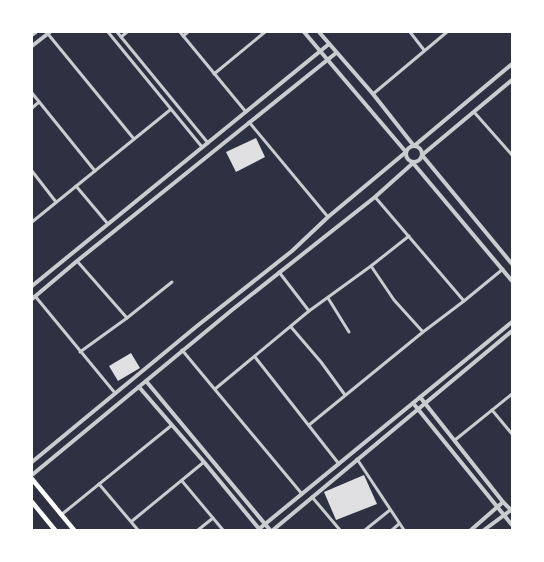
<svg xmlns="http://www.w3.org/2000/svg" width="544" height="562" viewBox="0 0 544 562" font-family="'PT Sans Narrow',sans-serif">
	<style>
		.building { fill: #e0e0e3 }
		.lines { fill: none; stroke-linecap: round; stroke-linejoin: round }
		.minor { stroke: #caccd0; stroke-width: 3 }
		.tertiary { stroke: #caccd0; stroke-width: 4 }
		.secondary { stroke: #fff; stroke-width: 4.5 }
	</style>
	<rect width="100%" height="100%" fill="#2d3142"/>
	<g class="building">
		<polygon points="256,138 265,157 236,172 226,152"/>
		<polygon points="131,353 140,368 118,381 109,366"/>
		<polygon points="364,475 377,504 336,520 324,492"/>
	</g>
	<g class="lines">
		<g class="minor">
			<polyline points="108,32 202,147"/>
			<polyline points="117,32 208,143"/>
			<polyline points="180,32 246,112"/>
			<polyline points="410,32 424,50"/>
			<polyline points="48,34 134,139"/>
			<polyline points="183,36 188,32"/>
			<polyline points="121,37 127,32"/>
			<polyline points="214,74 265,32"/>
			<polyline points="32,93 95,171"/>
			<polyline points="373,94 447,32"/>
			<polyline points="32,108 39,102"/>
			<polyline points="474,112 512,155"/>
			<polyline points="249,122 328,217"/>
			<polyline points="32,171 56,202"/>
			<polyline points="76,186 108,224"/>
			<polyline points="375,197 464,301"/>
			<polyline points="32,222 170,110"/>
			<polyline points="77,261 127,318"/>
			<polyline points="371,266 394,300 423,332"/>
			<polyline points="279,272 309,311"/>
			<polyline points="35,296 115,393"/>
			<polyline points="328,298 349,332"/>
			<polyline points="291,327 321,362 345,395"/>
			<polyline points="182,350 302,494"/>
			<polyline points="80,352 127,318 172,282"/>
			<polyline points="255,357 339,464"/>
			<polyline points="215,389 309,311 371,266 409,236"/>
			<polyline points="492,410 512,434"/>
			<polyline points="309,425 423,332 464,301 503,269"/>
			<polyline points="455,440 512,394"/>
			<polyline points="357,459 404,530"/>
			<polyline points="182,481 223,530"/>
			<polyline points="99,484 138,530"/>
			<polyline points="312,497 340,530"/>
			<polyline points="61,515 172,425"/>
			<polyline points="132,521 204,462"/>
			<polyline points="198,530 213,518"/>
			<polyline points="365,530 390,510"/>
			<polyline points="392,530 399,524"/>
		</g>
		<g class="tertiary">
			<polyline points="319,32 373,94 414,146 512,64"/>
			<polyline points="32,35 36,32"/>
			<polyline points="32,46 50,32"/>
			<polyline points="512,80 422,155 512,264"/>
			<circle cx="414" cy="154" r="8"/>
			<polyline points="32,286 329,44"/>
			<polyline points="32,299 77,261 336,53"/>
			<polyline points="146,381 270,530"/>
			<polyline points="139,387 204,462 260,530"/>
			<polyline points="420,397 503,502 512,511"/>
			<polyline points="413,403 512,525"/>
			<polyline points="32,462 197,326 292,251 328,217 406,152 304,32"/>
			<polyline points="32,475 232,310 375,197 413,163 512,281"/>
			<polyline points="259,529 512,322"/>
			<polyline points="273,530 512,331"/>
			<polyline points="471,530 503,502"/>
			<polyline points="484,530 511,510"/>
		</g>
		<g class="secondary">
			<polyline points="32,479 74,530"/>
			<polyline points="32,502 55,530"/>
		</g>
	</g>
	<rect width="544" height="562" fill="none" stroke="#ffffff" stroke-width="66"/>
</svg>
